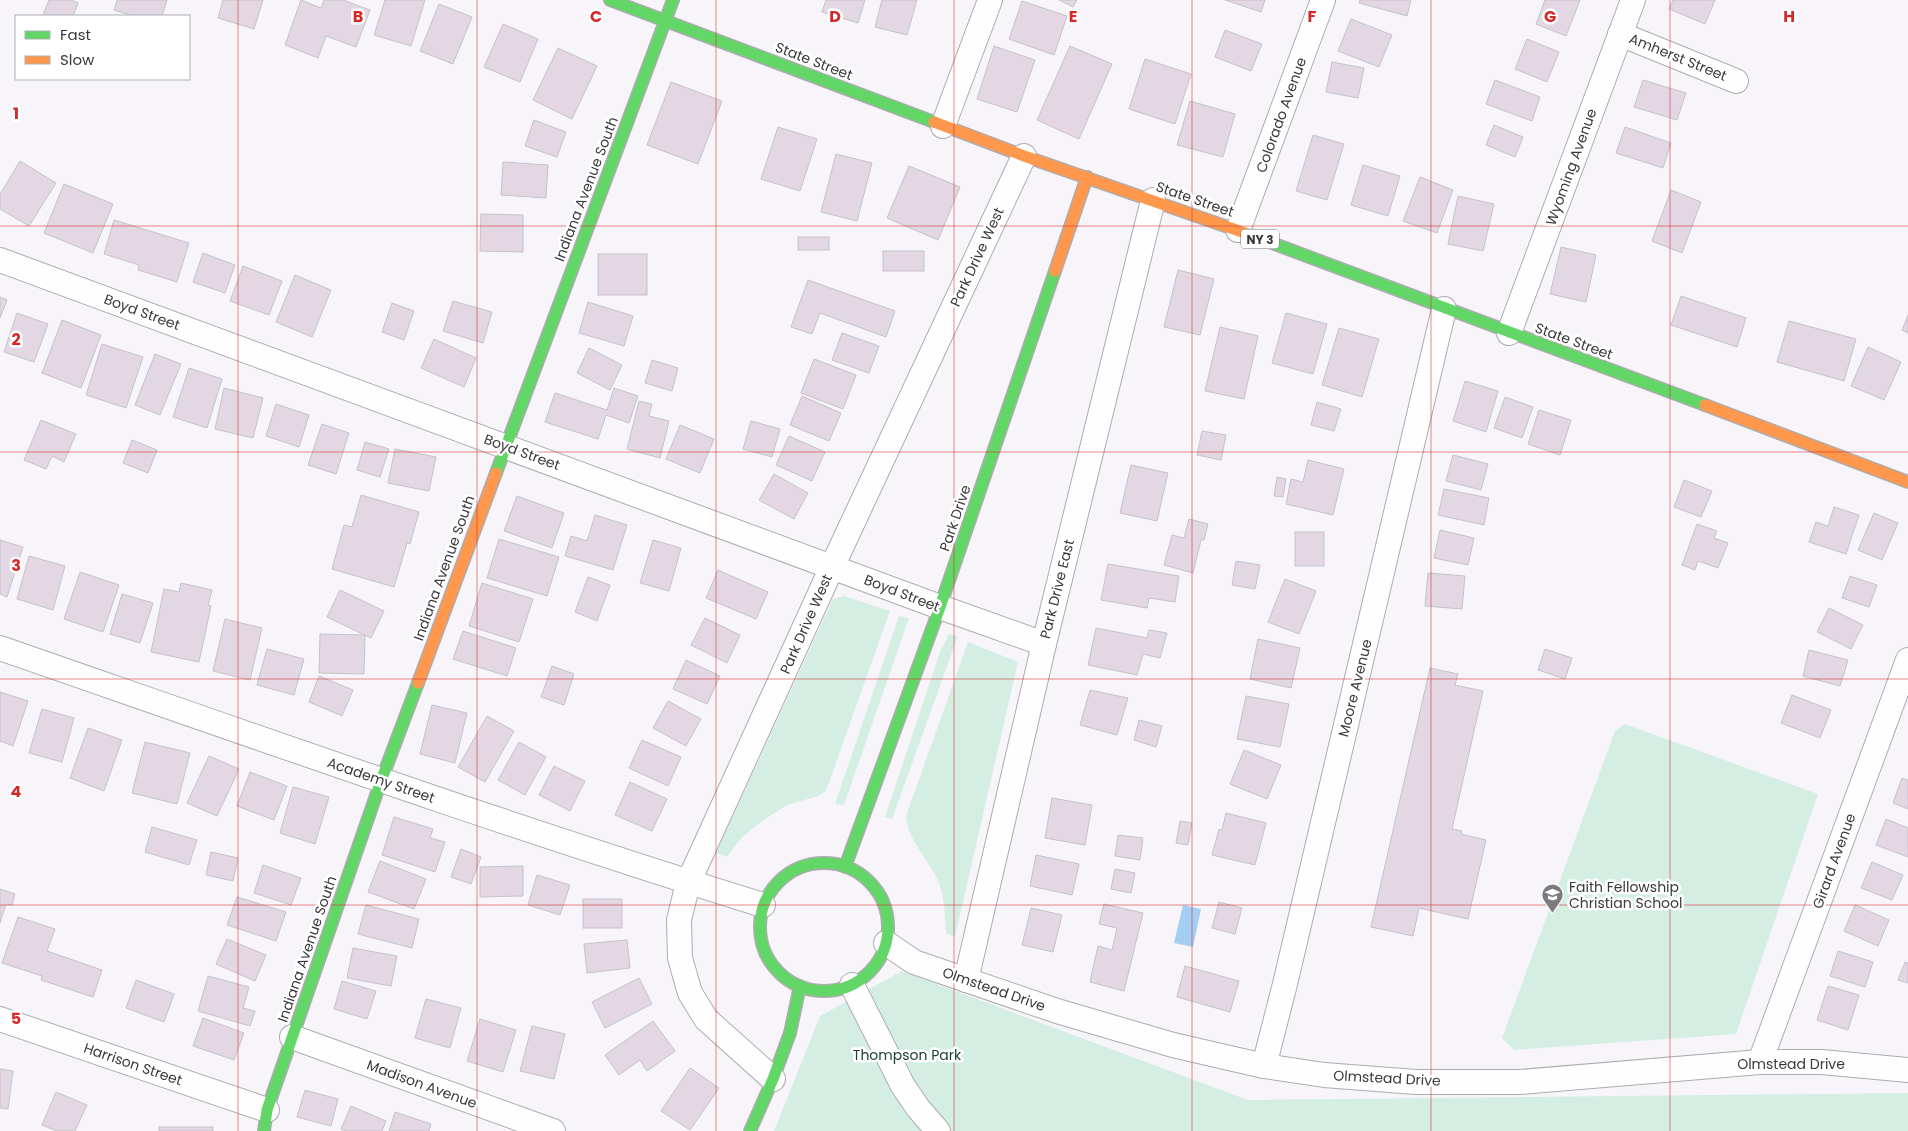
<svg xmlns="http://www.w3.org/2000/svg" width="1908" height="1131" viewBox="0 0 1908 1131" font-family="Poppins,sans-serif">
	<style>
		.green { fill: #d5eee4 }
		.water { fill: #a4cef3 }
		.building { fill: #e3d7e4; stroke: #c5c3c6 }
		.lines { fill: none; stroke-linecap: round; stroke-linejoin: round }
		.street-casing { stroke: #adacaf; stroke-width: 26 }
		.fast-casing { stroke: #adacaf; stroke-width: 14 }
		.slow-casing { stroke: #adacaf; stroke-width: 14 }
		.street { stroke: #fefefe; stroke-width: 24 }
		.fast { stroke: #63d668; stroke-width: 11 }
		.slow { stroke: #ff974d; stroke-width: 11 }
		.grid { fill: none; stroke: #d62828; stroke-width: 1; stroke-opacity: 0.55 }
		.labels { text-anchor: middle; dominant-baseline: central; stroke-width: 5; stroke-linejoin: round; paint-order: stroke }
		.shield { fill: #fff; stroke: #757476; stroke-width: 1 }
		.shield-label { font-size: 12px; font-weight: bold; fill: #3a393b }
		.street-label { font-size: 14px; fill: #3a393b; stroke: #fff }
		.poi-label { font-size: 14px; fill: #3a393b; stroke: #fff; text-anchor: start }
		.park-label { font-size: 14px; fill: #1d4132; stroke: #fff }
		.grid-label { font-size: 16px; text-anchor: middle; font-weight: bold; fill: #d62828; stroke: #fff; stroke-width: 5; stroke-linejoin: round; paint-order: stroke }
	</style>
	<rect width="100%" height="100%" fill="#f7f5f9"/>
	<g class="green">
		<polygon points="844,596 890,611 826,791 818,796 787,805 761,822 742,837 727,857 716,853 833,599"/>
		<polygon points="899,616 909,618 844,805 835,804"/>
		<polygon points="949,634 958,636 892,819 885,817 940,652"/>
		<path d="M968,642L1018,662L955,937L946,933C945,917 945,899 939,883C929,858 909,844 906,816Z"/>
		<polygon points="1625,724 1818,794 1736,1034 1514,1050 1502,1038 1615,731"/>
		<polygon points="902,971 1248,1100 1908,1093 1908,1131 774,1131 820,1016"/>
	</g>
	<polygon class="water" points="1183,905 1201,909 1193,947 1174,943"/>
	<g class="building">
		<polygon points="49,0 71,0 78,3 73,16 46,16 43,15"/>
		<polygon points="117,0 167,0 162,16 134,16 114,10"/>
		<polygon points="223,0 263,0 254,29 218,18"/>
		<polygon points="301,0 321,8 324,0 343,0 370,10 356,47 326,36 318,58 285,45"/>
		<polygon points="385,0 425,0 411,46 374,35"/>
		<polygon points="826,0 865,0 858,23 822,12"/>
		<polygon points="882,0 917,0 907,35 875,27"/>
		<polygon points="1059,0 1077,0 1073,7"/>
		<polygon points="1225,0 1265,0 1261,12"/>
		<polygon points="1360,0 1411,0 1407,16 1359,3"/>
		<polygon points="1545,0 1580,0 1566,36 1536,24"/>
		<polygon points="1673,0 1715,0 1705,24 1669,9"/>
		<polygon points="1022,1 1067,16 1054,55 1009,39"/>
		<polygon points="439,4 472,17 453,64 420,51"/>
		<polygon points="1351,19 1392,35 1379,67 1338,51"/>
		<polygon points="503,24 538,39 520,82 484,67"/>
		<polygon points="1225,30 1262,44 1251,71 1215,57"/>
		<polygon points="1527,39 1559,52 1547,82 1515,69"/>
		<polygon points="994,46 1035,60 1017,112 977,99"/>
		<polygon points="1070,46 1112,64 1079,139 1037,120"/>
		<polygon points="558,48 597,66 572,119 533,100"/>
		<polygon points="1145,59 1191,74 1175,124 1129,109"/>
		<polygon points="1332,62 1364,68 1358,98 1326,92"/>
		<polygon points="1495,80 1540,97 1532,121 1486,104"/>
		<polygon points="1643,80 1686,93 1677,120 1634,107"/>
		<polygon points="671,82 722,101 698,164 647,145"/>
		<polygon points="1190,101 1235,114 1223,157 1177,145"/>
		<polygon points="534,120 566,132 557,157 525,146"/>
		<polygon points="1494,125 1523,137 1515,157 1486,145"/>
		<polygon points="778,127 817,139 800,191 761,179"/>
		<polygon points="1625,127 1671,143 1663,168 1616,153"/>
		<polygon points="1313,135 1344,144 1327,200 1296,191"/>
		<polygon points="836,154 872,163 857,221 821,212"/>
		<polygon points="20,161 56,183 29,226 0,209 0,194"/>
		<polygon points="503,162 548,165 546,198 501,195"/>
		<polygon points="1363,165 1400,176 1388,216 1351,205"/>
		<polygon points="909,166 960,187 938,240 887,218"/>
		<polygon points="1420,177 1453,190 1437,233 1403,221"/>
		<polygon points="64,184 113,204 93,253 44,233"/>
		<polygon points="1671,190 1701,202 1682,253 1652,241"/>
		<polygon points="1458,196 1494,204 1483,251 1448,244"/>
		<polygon points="481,214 523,215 523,252 480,251"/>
		<polygon points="114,220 189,243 177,282 138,270 139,265 104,254"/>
		<rect x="798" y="237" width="31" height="13"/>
		<polygon points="1561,247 1596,255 1586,302 1550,294"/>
		<rect x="883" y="251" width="41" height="20"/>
		<polygon points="203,253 235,265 225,293 193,282"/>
		<rect x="598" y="254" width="49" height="41"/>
		<polygon points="243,266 282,281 269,315 230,301"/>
		<polygon points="1178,270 1214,279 1200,335 1164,327"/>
		<polygon points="295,275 331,290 312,337 276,322"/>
		<polygon points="808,280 895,311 886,337 820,313 812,334 791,327"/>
		<polygon points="1681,296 1746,318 1737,347 1671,325"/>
		<polygon points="0,297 7,300 0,318"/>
		<polygon points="453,301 492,312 483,343 443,331"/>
		<polygon points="588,302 633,316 624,346 579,333"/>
		<polygon points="392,303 414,311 404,340 382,332"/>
		<polygon points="17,313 48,324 34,362 4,352"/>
		<polygon points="1286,313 1327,324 1313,374 1272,363"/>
		<polygon points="1908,315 1908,333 1902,330"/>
		<polygon points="62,320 101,335 81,388 42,373"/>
		<polygon points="1789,321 1856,339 1844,381 1777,362"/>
		<polygon points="1220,327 1258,336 1244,399 1205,391"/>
		<polygon points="1339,328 1379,339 1362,397 1322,385"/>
		<polygon points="842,333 879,346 869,373 832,360"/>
		<polygon points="434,339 476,358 464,387 421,368"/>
		<polygon points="102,344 143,357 126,408 86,395"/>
		<polygon points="1868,347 1901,362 1884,400 1851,386"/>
		<polygon points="589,348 622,365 610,390 577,373"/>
		<polygon points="155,354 181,364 160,415 135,405"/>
		<polygon points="814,359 856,375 843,409 801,393"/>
		<polygon points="652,360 678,368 672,391 645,383"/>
		<polygon points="189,368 222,379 207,428 173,417"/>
		<polygon points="1465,381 1498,391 1486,432 1453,421"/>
		<polygon points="224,388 263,398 253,438 215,429"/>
		<polygon points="614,388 638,396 629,423 606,415 598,439 545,422 555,393 607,410"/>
		<polygon points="802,396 841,413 829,441 790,425"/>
		<polygon points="1505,397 1533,407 1522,438 1494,428"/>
		<polygon points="639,401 652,404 649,416 669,421 660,458 627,449"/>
		<polygon points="1317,402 1341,409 1334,431 1311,425"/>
		<polygon points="276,404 309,415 299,447 266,436"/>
		<polygon points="1539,410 1571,420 1560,455 1528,444"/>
		<polygon points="41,420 76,434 64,462 52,456 46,469 24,460"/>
		<polygon points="751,421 780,429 772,457 743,449"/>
		<polygon points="322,424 349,433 336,474 308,465"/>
		<polygon points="680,425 714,439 700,473 666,459"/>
		<polygon points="1202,431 1226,435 1221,460 1197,455"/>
		<polygon points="789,436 825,452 812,481 776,465"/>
		<polygon points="132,440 157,450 148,473 123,463"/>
		<polygon points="365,442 389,449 380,477 357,470"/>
		<polygon points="395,449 436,457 429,491 388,483"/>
		<polygon points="1453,455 1488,464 1481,490 1446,481"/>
		<polygon points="1308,460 1344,469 1333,515 1286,504 1291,479 1303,482"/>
		<polygon points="1131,465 1168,473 1157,521 1120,513"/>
		<polygon points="774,474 808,493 794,519 759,500"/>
		<polygon points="1277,477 1286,479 1283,497 1274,496"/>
		<polygon points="1684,480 1712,491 1701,517 1674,507"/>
		<polygon points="1444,489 1489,498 1484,525 1438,515"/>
		<polygon points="361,495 419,512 410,544 407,543 394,587 332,569 344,525 352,527"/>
		<polygon points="517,496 564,513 552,548 504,531"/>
		<polygon points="1834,507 1859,515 1846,554 1809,542 1816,522 1828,526"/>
		<polygon points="1874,513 1898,523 1882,560 1858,550"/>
		<polygon points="595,515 627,525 613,570 565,556 571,536 587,541"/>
		<polygon points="1189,519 1208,524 1204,540 1201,540 1193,573 1164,565 1172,535 1184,538"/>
		<polygon points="1697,524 1717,531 1714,538 1728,543 1718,568 1698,561 1695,570 1682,565"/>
		<polygon points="1440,530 1474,538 1468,565 1434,558"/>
		<rect x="1295" y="532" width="29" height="34"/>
		<polygon points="499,539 559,557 547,596 487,578"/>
		<polygon points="0,540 23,547 7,597 0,594"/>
		<polygon points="653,540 681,548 669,591 640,583"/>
		<polygon points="29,556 65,566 53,610 17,599"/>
		<polygon points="1236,561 1260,565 1255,589 1232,585"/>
		<polygon points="1108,564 1179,576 1175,602 1149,598 1147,608 1101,600"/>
		<polygon points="718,570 768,592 756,619 706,598"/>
		<polygon points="80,572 119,585 103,632 64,619"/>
		<polygon points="1428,573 1465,576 1462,609 1425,606"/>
		<polygon points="1850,576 1877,585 1869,607 1842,598"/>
		<polygon points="588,577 610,585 597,621 575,612"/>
		<polygon points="1285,579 1316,591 1299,634 1268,622"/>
		<polygon points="181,583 212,590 208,605 211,606 199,662 151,652 164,589 179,592"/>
		<polygon points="482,583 533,599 519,642 469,626"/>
		<polygon points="340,590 384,611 371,638 327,617"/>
		<polygon points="122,594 153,603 140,643 110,634"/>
		<polygon points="1829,608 1863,625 1851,649 1817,632"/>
		<polygon points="705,618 740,635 727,663 691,645"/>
		<polygon points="225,619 262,628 250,680 213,671"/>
		<polygon points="1096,628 1147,638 1149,630 1167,633 1160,658 1143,654 1137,675 1088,665"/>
		<polygon points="463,631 516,648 507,676 453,659"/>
		<polygon points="320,634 365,635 364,674 319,673"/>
		<polygon points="1258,639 1300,648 1291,688 1250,679"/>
		<polygon points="267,649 304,659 294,695 257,685"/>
		<polygon points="1545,649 1572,658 1565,679 1538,670"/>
		<polygon points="1809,650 1848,660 1840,686 1803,676"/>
		<polygon points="686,660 720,676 707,704 673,689"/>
		<polygon points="552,666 574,674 564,705 541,697"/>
		<polygon points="1430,668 1458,674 1455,685 1483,691 1452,829 1462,831 1461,834 1486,840 1468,919 1419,908 1413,936 1371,927"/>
		<polygon points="319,676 353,690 342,716 309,702"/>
		<polygon points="1090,690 1128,698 1117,735 1080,725"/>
		<polygon points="0,692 28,701 13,746 0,741"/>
		<polygon points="1792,695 1831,710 1820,738 1781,723"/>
		<polygon points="1246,696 1289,704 1280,747 1237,739"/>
		<polygon points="668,701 701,719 686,746 653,728"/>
		<polygon points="432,705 467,713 455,763 420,754"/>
		<polygon points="42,709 74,718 62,762 29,753"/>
		<polygon points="487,716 514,731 485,782 458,767"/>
		<polygon points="1139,720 1162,726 1156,747 1134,740"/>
		<polygon points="88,728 122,740 104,791 70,778"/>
		<polygon points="642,740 681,757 668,786 629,768"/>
		<polygon points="145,742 190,753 177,804 132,793"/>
		<polygon points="519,742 546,757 525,795 498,780"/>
		<polygon points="1244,750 1281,765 1267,799 1230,784"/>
		<polygon points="209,756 239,769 217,816 187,803"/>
		<polygon points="554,766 585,781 570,811 539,795"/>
		<polygon points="250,772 287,786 274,820 237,806"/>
		<polygon points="1902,778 1908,780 1908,809 1893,803"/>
		<polygon points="630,782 667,799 652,831 615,815"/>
		<polygon points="293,787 329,797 315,844 280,833"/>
		<polygon points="1052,798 1092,805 1085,845 1045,838"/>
		<polygon points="1226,813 1266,823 1255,865 1212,855 1219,829 1222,830"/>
		<polygon points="394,817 433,829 430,838 445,842 435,872 382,855"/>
		<polygon points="1886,819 1908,828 1908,857 1876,845"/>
		<polygon points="1180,821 1192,823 1188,845 1176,843"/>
		<polygon points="152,827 197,840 189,865 145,852"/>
		<polygon points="1118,835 1143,838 1140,860 1115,856"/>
		<polygon points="461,849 481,857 471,884 451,877"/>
		<polygon points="211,852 238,858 233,881 206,875"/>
		<polygon points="1036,855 1079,864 1072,895 1030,886"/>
		<polygon points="380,861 426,879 414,909 368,892"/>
		<polygon points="1872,862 1903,875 1892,900 1861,888"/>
		<polygon points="263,865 301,878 291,905 254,893"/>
		<polygon points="523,866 523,896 480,897 480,867"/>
		<polygon points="1115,869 1135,873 1131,893 1111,889"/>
		<polygon points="537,875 570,885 560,915 528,905"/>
		<polygon points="0,889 15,894 12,905 6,904 0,923"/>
		<polygon points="237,897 286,912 276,941 227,925"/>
		<rect x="583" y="899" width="39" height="29"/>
		<polygon points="1219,902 1242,908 1235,934 1212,928"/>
		<polygon points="1104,904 1143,913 1124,991 1090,982 1098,946 1112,950 1117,928 1099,924"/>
		<polygon points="366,905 419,919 412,948 358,934"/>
		<polygon points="1855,905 1889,920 1878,946 1844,931"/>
		<polygon points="1031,908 1062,915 1053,952 1022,945"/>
		<polygon points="18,917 55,929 47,951 102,970 93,997 41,980 42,976 2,963"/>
		<polygon points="227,939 266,955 255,981 216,964"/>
		<polygon points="627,940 630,968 587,973 584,944"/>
		<polygon points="353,948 397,956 391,986 347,978"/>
		<polygon points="1838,951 1873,962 1865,987 1830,976"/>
		<polygon points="1905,962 1908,963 1908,983 1898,980"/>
		<polygon points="1185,966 1239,981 1230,1012 1177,997"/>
		<polygon points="208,976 249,987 243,1008 255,1011 250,1026 198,1011"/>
		<polygon points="639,978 652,1004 605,1028 592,1002"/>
		<polygon points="136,980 174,994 164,1022 126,1008"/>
		<polygon points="342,981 376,991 367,1019 334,1009"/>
		<polygon points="1828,986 1859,995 1848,1030 1817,1020"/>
		<polygon points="426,999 461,1008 450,1048 415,1038"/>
		<polygon points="203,1018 244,1033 234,1060 193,1046"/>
		<polygon points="480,1019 516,1030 503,1072 467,1061"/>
		<polygon points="653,1021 675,1051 647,1071 640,1060 619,1075 605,1055"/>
		<polygon points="532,1026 565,1034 554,1079 520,1071"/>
		<polygon points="690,1068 719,1088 690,1130 661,1111"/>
		<polygon points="0,1069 13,1071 8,1109 0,1108"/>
		<polygon points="305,1090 338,1099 331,1126 297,1117"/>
		<polygon points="56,1092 87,1105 75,1131 57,1131 42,1125"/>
		<polygon points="351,1106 386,1121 382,1131 345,1131 341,1129"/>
		<polygon points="395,1112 431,1124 429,1131 389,1131"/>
		<rect x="159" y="1127" width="54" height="4"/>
	</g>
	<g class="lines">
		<defs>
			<g id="street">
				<polyline points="1620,34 1736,81"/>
				<polyline points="943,126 990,0"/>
				<polyline points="1238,230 1323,0"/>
				<polyline points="0,260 940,607 1044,644"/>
				<polyline points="1509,333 1633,0"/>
				<path d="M0,648C254,736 507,826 763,905"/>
				<polyline points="886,943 914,962 1057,1011 1173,1045 1264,1066 1324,1075 1416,1082 1520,1082 1760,1062 1822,1062 1908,1070"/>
				<polyline points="966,980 1044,644 1153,200"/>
				<polyline points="852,985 903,1086 918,1108 938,1131"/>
				<polyline points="0,1019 267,1110"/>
				<polyline points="292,1037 553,1131"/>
				<polyline points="1760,1062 1908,660"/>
				<polyline points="1264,1066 1285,984 1444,309"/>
				<polyline points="773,1079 706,1019 690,993 680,958 679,920 688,883 832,567 1024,156"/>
			</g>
			<g id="fast">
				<polyline points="610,0 934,122"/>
				<polyline points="1245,233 1705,405"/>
				<polyline points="496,473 673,0"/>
				<circle cx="824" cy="927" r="64"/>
				<polyline points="845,867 940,607 1055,271"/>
				<polyline points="264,1131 267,1110 381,781 418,683"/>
				<polyline points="750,1131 773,1079 790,1033 800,986"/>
			</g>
			<g id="slow">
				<polyline points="934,122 1024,156 1245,233"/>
				<polyline points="1055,271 1087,177"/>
				<polyline points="1705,405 1908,482"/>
				<polyline points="418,683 496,473"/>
			</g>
		</defs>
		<use href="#street" class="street-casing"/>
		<use href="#fast" class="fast-casing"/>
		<use href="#slow" class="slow-casing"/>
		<use href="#street" class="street"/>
		<use href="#fast" class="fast"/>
		<use href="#slow" class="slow"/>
	</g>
	<path class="grid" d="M238,0V1131M477,0V1131M716,0V1131M954,0V1131M1192,0V1131M1431,0V1131M1670,0V1131M0,226H1908M0,452H1908M0,679H1908M0,905H1908"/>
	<defs>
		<symbol id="school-pin" viewBox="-11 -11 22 30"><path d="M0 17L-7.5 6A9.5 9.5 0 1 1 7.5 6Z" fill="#7c7b7e" stroke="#fff"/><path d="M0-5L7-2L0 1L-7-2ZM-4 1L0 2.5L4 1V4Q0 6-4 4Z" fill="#fff"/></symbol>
	</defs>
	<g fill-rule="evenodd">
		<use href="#school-pin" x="1540" y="882" width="25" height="34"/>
	</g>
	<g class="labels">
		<rect class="shield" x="1241" y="229.5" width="38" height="19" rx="4"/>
		<g class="shield-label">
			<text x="1260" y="239">NY 3</text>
		</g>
		<g class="street-label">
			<text transform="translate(1678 57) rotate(22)">Amherst Street</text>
			<text transform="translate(814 61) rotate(21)">State Street</text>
			<text transform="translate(1281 115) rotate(-70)">Colorado Avenue</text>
			<text transform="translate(1571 167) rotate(-70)">Wyoming Avenue</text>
			<text transform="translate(586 189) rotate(-69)">Indiana Avenue South</text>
			<text transform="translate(1195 199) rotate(19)">State Street</text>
			<text transform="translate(977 257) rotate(-65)">Park Drive West</text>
			<text transform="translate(142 312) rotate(20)">Boyd Street</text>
			<text transform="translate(1574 341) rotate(20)">State Street</text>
			<text transform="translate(522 452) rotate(20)">Boyd Street</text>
			<text transform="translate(955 518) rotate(-71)">Park Drive</text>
			<text transform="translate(444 568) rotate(-70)">Indiana Avenue South</text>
			<text transform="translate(1057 589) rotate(-76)">Park Drive East</text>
			<text transform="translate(902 593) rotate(21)">Boyd Street</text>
			<text transform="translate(806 624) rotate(-66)">Park Drive West</text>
			<text transform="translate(1355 688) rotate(-76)">Moore Avenue</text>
			<text transform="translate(381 780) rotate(19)">Academy Street</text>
			<text transform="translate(1834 861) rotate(-70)">Girard Avenue</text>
			<text transform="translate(307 949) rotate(-71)">Indiana Avenue South</text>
			<text transform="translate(994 989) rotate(19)">Olmstead Drive</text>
			<text transform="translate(133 1064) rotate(19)">Harrison Street</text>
			<text x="1791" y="1064">Olmstead Drive</text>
			<text transform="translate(1387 1078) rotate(3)">Olmstead Drive</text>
			<text transform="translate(422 1084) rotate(20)">Madison Avenue</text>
		</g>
		<g class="poi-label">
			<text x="1569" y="887">Faith Fellowship<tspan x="1569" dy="16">Christian School</tspan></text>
		</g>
		<g class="park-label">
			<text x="907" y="1055">Thompson Park</text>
		</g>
	</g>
	<g class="grid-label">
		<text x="358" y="22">B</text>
		<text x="596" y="22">C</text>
		<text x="835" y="22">D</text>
		<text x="1073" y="22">E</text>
		<text x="1312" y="22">F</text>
		<text x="1550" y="22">G</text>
		<text x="1789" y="22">H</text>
		<text x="16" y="119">1</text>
		<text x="16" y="345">2</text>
		<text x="16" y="571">3</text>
		<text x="16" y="797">4</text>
		<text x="16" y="1024">5</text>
	</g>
	<rect x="15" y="15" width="175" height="65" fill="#ffffff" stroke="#b0b0b1"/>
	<rect x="25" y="31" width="25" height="8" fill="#63d668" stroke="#b0b0b1"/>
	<text x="60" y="40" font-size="15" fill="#3a393b">Fast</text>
	<rect x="25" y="56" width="25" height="8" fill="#ff974d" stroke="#b0b0b1"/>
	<text x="60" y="65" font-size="15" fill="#3a393b">Slow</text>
</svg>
